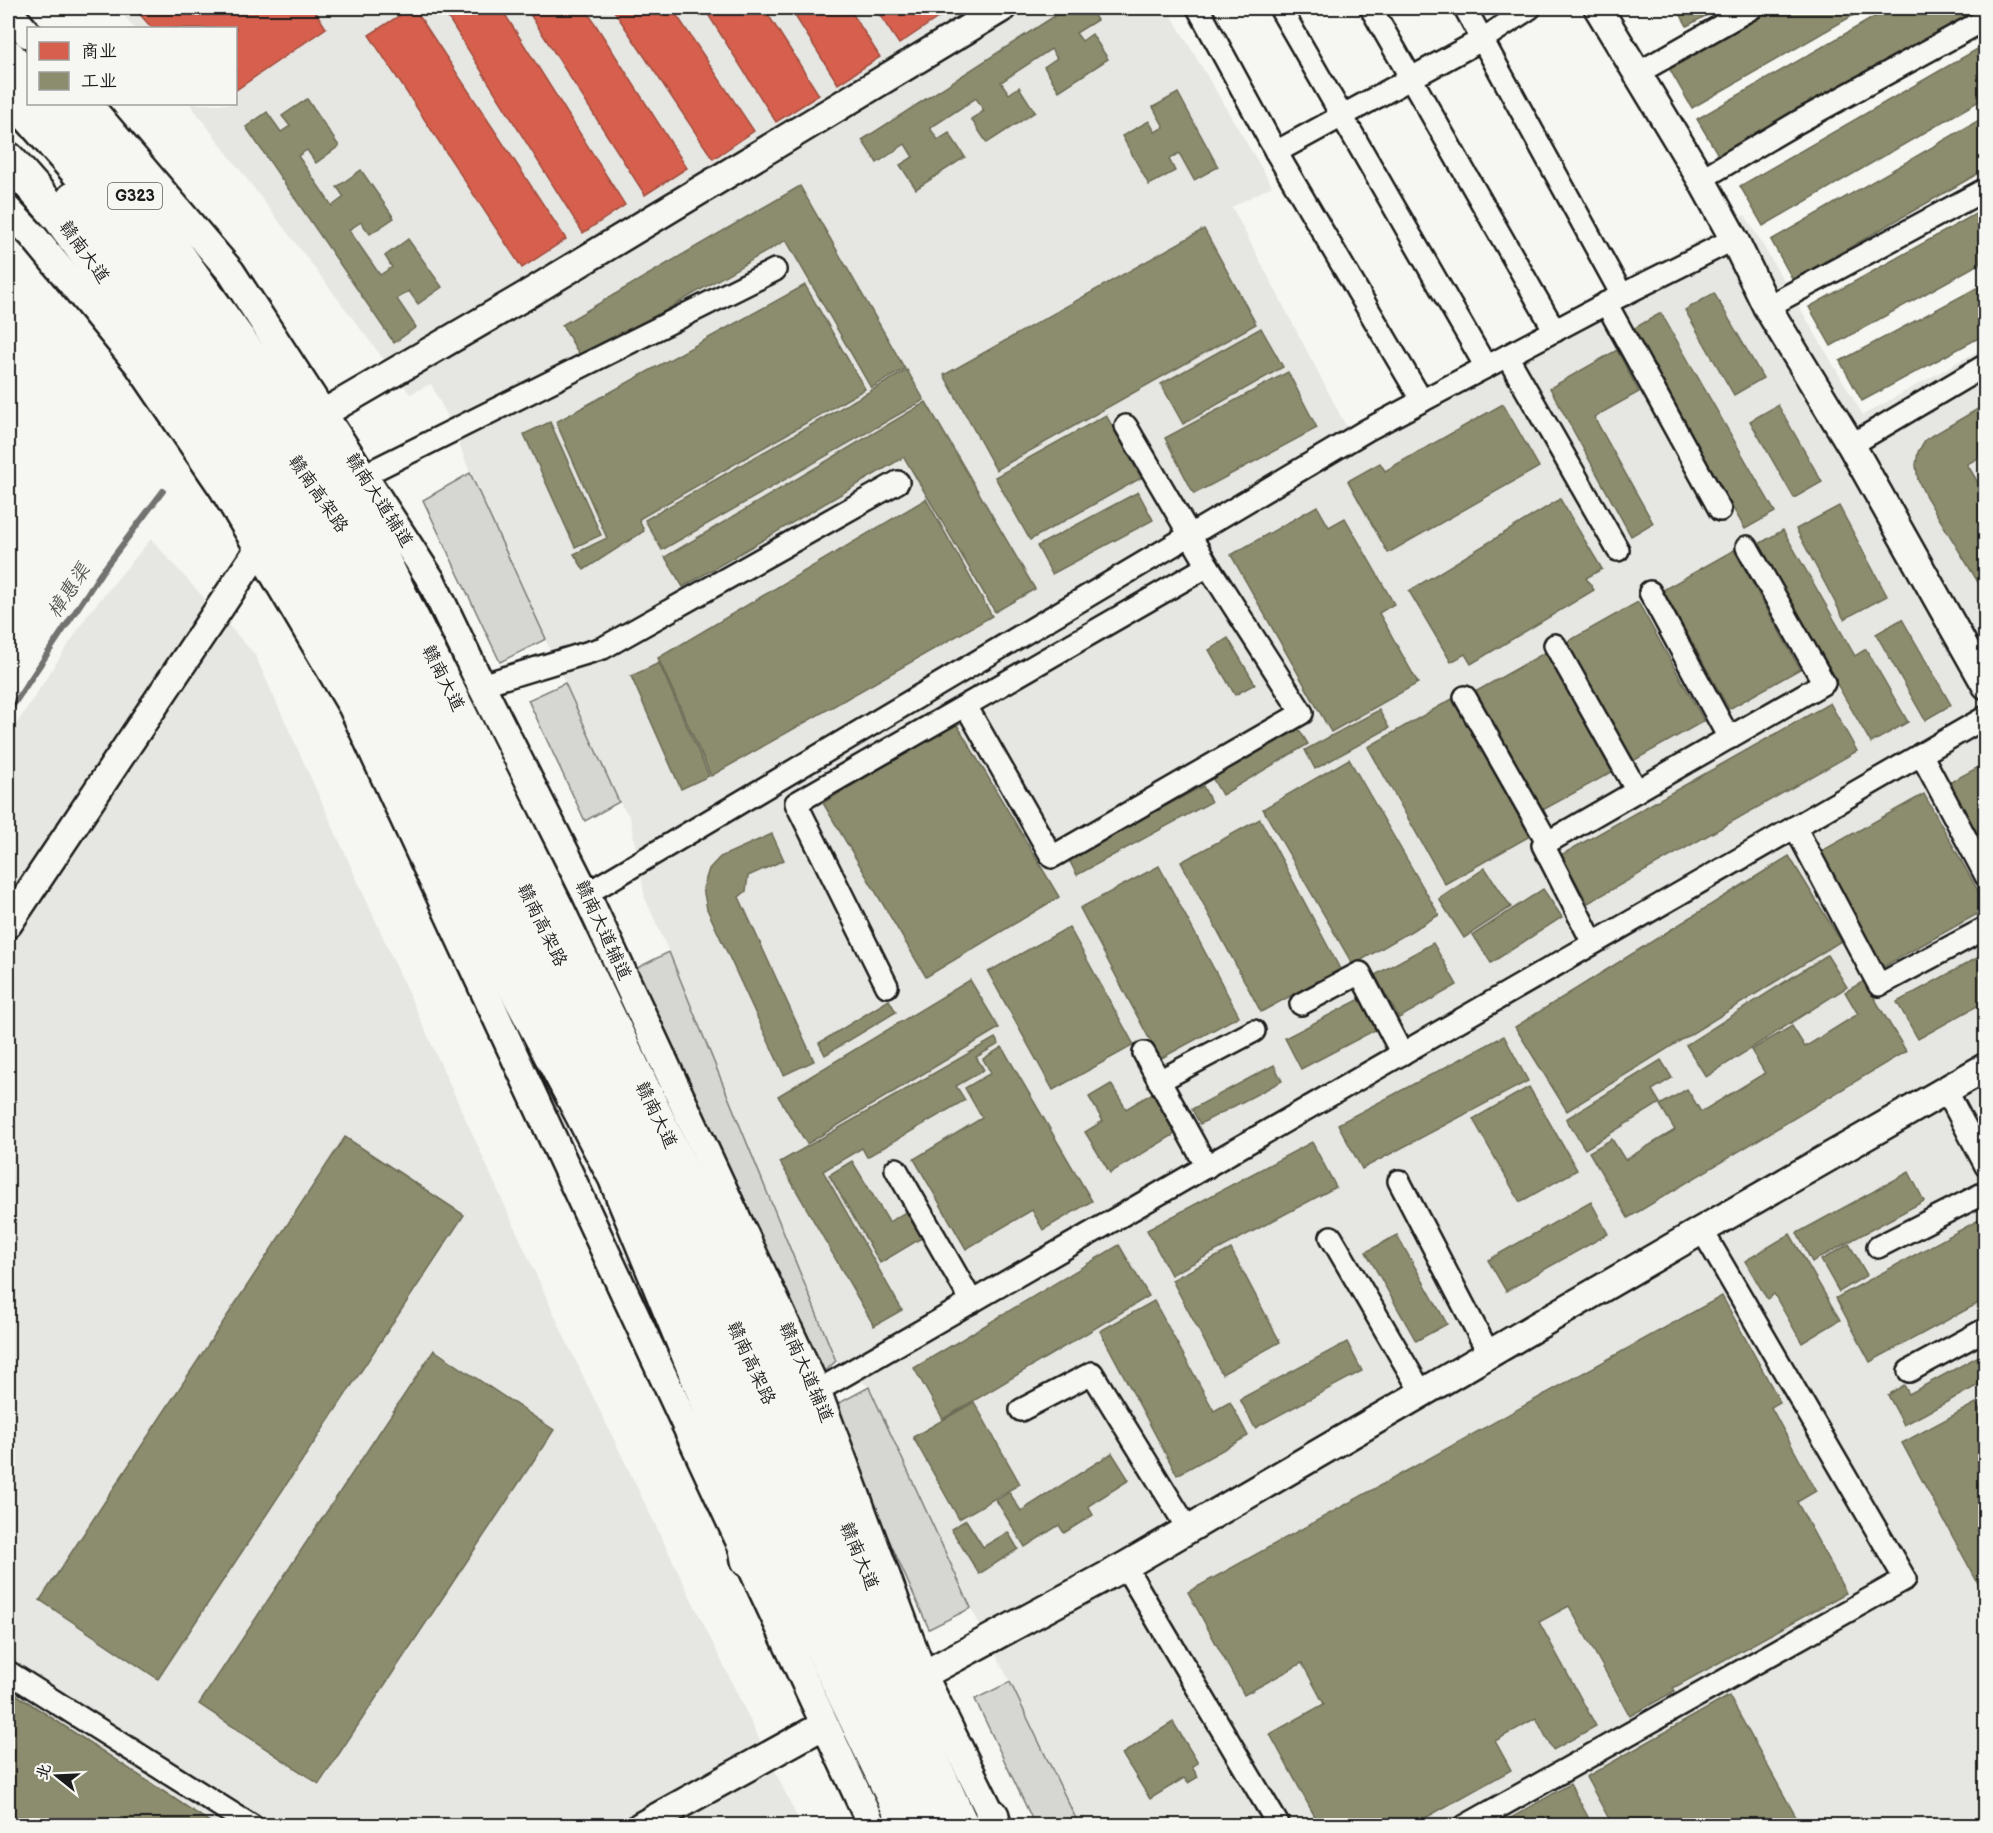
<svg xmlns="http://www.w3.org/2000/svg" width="1993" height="1833" viewBox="0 0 1993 1833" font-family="'Balsamiq Sans','LXGW WenKai TC',sans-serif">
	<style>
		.built { fill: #e6e6e2 }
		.green { fill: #d6d6d2; stroke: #797977; stroke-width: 1.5 }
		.shops { fill: #d6604d; stroke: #9e4c3e; stroke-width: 1.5 }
		.industry { fill: #8c8c6e; stroke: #6a6a55; stroke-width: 1.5 }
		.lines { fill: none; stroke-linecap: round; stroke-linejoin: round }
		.stream { stroke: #727271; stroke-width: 6 }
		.minor-casing { stroke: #1c1c1c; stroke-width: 26 }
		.tertiary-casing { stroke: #1c1c1c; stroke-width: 32 }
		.primary-casing { stroke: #1c1c1c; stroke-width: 38 }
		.trunk-casing { stroke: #1c1c1c; stroke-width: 38 }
		.minor { stroke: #f6f6f2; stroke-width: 21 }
		.tertiary { stroke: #f6f6f2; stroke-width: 27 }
		.primary { stroke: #f6f6f2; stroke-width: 33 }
		.trunk { stroke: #f6f6f2; stroke-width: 33 }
		.labels { text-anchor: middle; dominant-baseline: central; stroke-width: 6; stroke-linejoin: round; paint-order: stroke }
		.shield { fill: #f6f6f2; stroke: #5d5d5c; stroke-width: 1.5 }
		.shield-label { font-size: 16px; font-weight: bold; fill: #1c1c1c }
		.street-label { font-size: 18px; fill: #1c1c1c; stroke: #f6f6f2 }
		.water-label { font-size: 20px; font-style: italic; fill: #565654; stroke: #f6f6f2 }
	</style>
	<rect width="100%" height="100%" fill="#f6f6f2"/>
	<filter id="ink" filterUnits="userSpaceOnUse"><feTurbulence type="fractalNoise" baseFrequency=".0167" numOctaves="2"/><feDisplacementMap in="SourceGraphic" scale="12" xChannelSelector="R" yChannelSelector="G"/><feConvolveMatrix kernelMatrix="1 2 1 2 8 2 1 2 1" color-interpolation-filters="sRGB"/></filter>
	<g filter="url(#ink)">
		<g class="built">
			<polygon points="118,8 1167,8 1272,186 1232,207 1348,430 1745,215 1863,415 1985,347 1985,1825 1079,1825 1010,1682 971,1608 869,1387 836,1361 669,952 645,898 630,817 619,802 470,473 452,425 431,384 410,394 190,104 236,104 236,28 134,28"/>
			<polygon points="151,539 255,655 569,1347 801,1825 8,1826 8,737 89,613"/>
		</g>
		<g class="green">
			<polygon points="470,473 546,639 500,662 423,500"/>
			<polygon points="565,683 619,802 585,821 528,700"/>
			<polygon points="669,952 836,1361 819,1376 633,970"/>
			<polygon points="869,1387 971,1608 929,1629 830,1408"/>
			<polygon points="1010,1682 1079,1825 1035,1825 975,1699"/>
		</g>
		<g class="shops">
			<polygon points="134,8 313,8 326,28 236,90 236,28 152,28"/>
			<polygon points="411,8 414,8 566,239 522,268 369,35"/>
			<polygon points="442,8 501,8 625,205 583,233"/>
			<polygon points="526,8 585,8 687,168 645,195"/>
			<polygon points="612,8 672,8 754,131 713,159"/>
			<polygon points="704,8 764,8 819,95 776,122"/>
			<polygon points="790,8 849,8 880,57 838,84"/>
			<polygon points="875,8 937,8 942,15 899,44"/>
		</g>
		<g class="industry">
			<polygon points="1067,8 1089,8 1097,20 1076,33 1082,41 1092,34 1108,59 1059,91 1044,67 1057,58 1051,49 1001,82 1009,94 1019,87 1035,112 987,143 971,119 984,111 976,98 930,128 938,140 949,133 965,157 916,189 900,165 913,157 905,144 877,163 862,140"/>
			<polygon points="1677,8 1720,8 1687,26"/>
			<polygon points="1774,8 1866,8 1692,108 1669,68"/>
			<polygon points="1890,8 1981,8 1720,158 1697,119"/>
			<polygon points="1986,44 1986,97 1763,226 1740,186"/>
			<polygon points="1178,93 1218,167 1194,180 1179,153 1169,159 1175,171 1149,185 1122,136 1149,121 1155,132 1164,127 1153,107"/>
			<polygon points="307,99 339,146 316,163 307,150 298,156 332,206 344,197 337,187 361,170 394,218 370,234 361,222 349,230 380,275 392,267 385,256 408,239 442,287 418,304 409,291 397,299 416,327 394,343 246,127 267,112 281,132 290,126 282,116"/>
			<polygon points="1986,116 1986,169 1793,280 1771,240"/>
			<polygon points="800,186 905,369 871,388 786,240 582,359 562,325"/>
			<polygon points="1986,208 1986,260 1831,346 1809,307"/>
			<polygon points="1204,229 1256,324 996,470 944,375"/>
			<polygon points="1986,283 1986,334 1862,401 1840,361"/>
			<polygon points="805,285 865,389 639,519 644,531 584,570 574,554 607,538 556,422"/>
			<polygon points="1714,293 1763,378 1734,395 1685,310"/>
			<polygon points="1661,313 1775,512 1745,529 1631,330"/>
			<polygon points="1261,328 1283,367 1183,424 1161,384"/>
			<polygon points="1617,350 1639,392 1594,417 1653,523 1631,536 1550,388"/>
			<polygon points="907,370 924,400 662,550 645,520"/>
			<polygon points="1288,372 1317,428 1194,494 1165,438"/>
			<polygon points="926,402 1035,589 995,612 904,457 683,587 665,557"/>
			<polygon points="1503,404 1539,467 1388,553 1348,481 1380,463 1385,471"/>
			<polygon points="1986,404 1986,454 1967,464 1986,496 1986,595 1925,495 1918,480 1916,465 1918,452 1925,440"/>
			<polygon points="1778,405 1822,482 1794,498 1750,421"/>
			<polygon points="1106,415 1141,478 1030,540 995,477"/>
			<polygon points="550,422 601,535 575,547 524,434"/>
			<polygon points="1138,492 1153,520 1052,574 1037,546"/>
			<polygon points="926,499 992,616 711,776 658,658"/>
			<polygon points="1560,499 1602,569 1586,578 1594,590 1471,664 1465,654 1451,662 1409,591"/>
			<polygon points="1317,506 1329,527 1345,518 1394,604 1379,613 1418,683 1331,732 1231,555"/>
			<polygon points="1839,506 1887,596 1844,619 1796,529"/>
			<polygon points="1783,530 1855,656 1866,649 1908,722 1871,743 1757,545"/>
			<polygon points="1734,550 1800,669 1729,709 1663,590"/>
			<polygon points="1638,602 1704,721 1633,761 1567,642"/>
			<polygon points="1902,619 1951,705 1925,720 1876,634"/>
			<polygon points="1228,638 1255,684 1235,695 1209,650"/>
			<polygon points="1546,652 1612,772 1541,811 1475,692"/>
			<polygon points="659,663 709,776 681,789 631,676"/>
			<polygon points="1452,699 1530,836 1445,884 1368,747"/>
			<polygon points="1830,703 1857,751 1588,903 1561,855"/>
			<polygon points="1379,710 1389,728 1315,769 1305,750"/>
			<polygon points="956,723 1059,897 926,977 823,803"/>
			<polygon points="1295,723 1308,744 1222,795 1210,774"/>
			<polygon points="1349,759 1439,915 1353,965 1263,809"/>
			<polygon points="1986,763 1986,854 1947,784"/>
			<polygon points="1203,786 1211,802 1077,875 1068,858"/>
			<polygon points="1924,794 1986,905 1986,909 1883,967 1820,852"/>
			<polygon points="1260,819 1340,969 1261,1012 1181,862"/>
			<polygon points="772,834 784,860 748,876 746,891 739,897 814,1061 784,1075 707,909 703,888 709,869 720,857"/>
			<polygon points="1789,856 1841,941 1567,1111 1515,1027"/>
			<polygon points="1159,866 1239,1016 1160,1059 1080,908"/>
			<polygon points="1485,868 1511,907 1464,938 1439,899"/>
			<polygon points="1543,889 1562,917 1491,963 1473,935"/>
			<polygon points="1069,927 1134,1045 1053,1090 988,972"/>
			<polygon points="1433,943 1457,985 1399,1018 1375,975"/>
			<polygon points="1986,953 1986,1001 1918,1039 1897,1002"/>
			<polygon points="1827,955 1847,987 1706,1077 1686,1045"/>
			<polygon points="970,980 999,1028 807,1144 778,1096"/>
			<polygon points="1864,981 1906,1051 1628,1218 1589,1152 1612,1139 1625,1160 1675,1130 1660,1105 1687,1089 1701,1112 1765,1073 1751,1050 1792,1026 1805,1047 1858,1014 1845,992"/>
			<polygon points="1364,997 1379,1028 1301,1069 1285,1038"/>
			<polygon points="889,1000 896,1012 825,1055 819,1043"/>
			<polygon points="1504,1036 1528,1081 1362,1169 1338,1124"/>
			<polygon points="995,1038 999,1044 976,1057 984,1070 956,1086 965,1100 867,1157 862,1148 823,1171 902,1310 874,1326 780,1162"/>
			<polygon points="1002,1047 1092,1201 1043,1230 1032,1210 966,1249 914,1159 982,1118 965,1088 991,1073 983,1059"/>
			<polygon points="1661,1060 1672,1078 1652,1090 1660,1103 1585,1149 1566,1119"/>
			<polygon points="1274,1065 1282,1081 1200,1124 1192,1109"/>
			<polygon points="1111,1084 1126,1109 1156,1091 1180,1131 1110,1173 1085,1132 1103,1121 1089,1097"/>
			<polygon points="1529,1087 1577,1170 1520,1202 1473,1119"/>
			<polygon points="345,1137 464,1215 158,1679 40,1600"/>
			<polygon points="1312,1142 1336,1187 1171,1275 1147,1230"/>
			<polygon points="852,1161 889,1222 909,1210 925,1236 880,1263 829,1175"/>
			<polygon points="1909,1172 1924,1201 1812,1262 1797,1233"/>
			<polygon points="1591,1202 1608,1234 1506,1291 1488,1260"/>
			<polygon points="1986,1216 1986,1299 1870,1362 1836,1298"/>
			<polygon points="1790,1234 1840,1320 1802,1343 1774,1294 1767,1299 1745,1261"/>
			<polygon points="1397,1235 1447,1324 1416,1341 1366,1252"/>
			<polygon points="1849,1244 1867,1275 1839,1292 1821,1260"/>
			<polygon points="1119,1245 1149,1296 943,1419 914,1368"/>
			<polygon points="1231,1249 1280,1342 1222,1374 1172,1280"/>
			<polygon points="1722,1296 1780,1402 1771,1407 1816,1491 1797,1502 1846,1593 1673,1688 1675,1691 1630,1716 1569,1606 1539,1622 1596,1726 1553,1750 1536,1718 1495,1741 1511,1770 1411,1826 1320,1826 1270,1734 1324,1704 1302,1663 1244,1695 1188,1592"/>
			<polygon points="1154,1301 1214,1411 1230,1402 1248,1436 1177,1475 1100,1331"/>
			<polygon points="1347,1342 1362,1371 1255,1428 1240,1399"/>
			<polygon points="434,1350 554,1430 319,1784 199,1704"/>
			<polygon points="1986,1352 1986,1381 1904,1425 1888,1395 1904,1385 1909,1394"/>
			<polygon points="974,1402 1020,1484 959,1519 913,1437"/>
			<polygon points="1976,1403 1986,1421 1986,1598 1902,1443"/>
			<polygon points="1112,1453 1129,1480 1088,1506 1093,1515 1064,1533 1059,1525 1025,1547 996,1500 1009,1492 1021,1511"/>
			<polygon points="966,1520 983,1547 1008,1532 1018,1549 979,1574 951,1529"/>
			<polygon points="8,1689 216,1826 8,1826"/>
			<polygon points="1729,1696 1801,1826 1613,1826 1586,1777"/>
			<polygon points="1173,1722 1198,1763 1192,1767 1198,1777 1188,1783 1184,1778 1150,1799 1122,1754"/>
			<polygon points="1570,1784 1593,1826 1497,1826"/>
		</g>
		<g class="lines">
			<polyline class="stream" points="8,713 101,573 163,491"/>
			<defs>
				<g id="minor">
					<polyline points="1198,8 1276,152 1422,401"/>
					<polyline points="1280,8 1486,367"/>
					<polyline points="1371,8 1555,331"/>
					<polyline points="1465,8 1622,295"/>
					<polyline points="1638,73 1752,8"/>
					<polyline points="1276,152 1483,39 1530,8"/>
					<polyline points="1701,179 1798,122 1986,19"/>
					<polyline points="1606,303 1720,510"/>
					<polyline points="1767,307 1986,189"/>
					<polyline points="1507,356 1618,550"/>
					<polyline points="1851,445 1986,365"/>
					<polyline points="362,476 775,270"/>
					<polyline points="1650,592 1729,738"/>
					<polyline points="1555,645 1637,791"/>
					<polyline points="481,685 603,648 898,482"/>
					<polyline points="1465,697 1548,843"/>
					<polyline points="966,706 1052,857 1302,713 1208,566"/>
					<polyline points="1921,754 1986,876"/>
					<polyline points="1795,827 1879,985 1986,928"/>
					<polyline points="586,894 1367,430 1622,295 1734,239"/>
					<polyline points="1593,943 1543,845 1824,683 1747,547"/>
					<polyline points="887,986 796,803 1208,566 1126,426"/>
					<polyline points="1301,1004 1360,973 1402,1054"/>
					<polyline points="1144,1053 1207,1167"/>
					<polyline points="1159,1081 1254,1031"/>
					<polyline points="1946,1090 1986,1166"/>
					<polyline points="896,1169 972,1302"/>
					<polyline points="1399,1181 1489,1354"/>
					<polyline points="1331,1237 1422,1393"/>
					<polyline points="1878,1247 1986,1192"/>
					<polyline points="1909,1371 1986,1329"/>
					<polyline points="817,1391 1986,717"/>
					<polyline points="1021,1410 1092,1373 1188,1529"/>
					<polyline points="1125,1566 1279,1826"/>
					<polyline points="8,1672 252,1826"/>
					<polyline points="1465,1826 1905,1579 1702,1230"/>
				</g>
				<g id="tertiary">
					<polyline points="1598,8 1701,179 1734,239 1767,307 1851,445 1986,685"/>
					<polyline points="8,11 28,34"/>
					<polyline points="88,104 231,272 431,580 481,685 586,894 817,1391 923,1675 997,1826"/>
					<polyline points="8,210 33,236 138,364 224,490 352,706 872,1826"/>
					<polyline points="324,413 525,296 1002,8"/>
					<polyline points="8,924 259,549"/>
					<polyline points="923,1675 1125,1566 1702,1230 1986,1067"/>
					<polyline points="641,1826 824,1725"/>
				</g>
				<g id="primary">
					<polyline points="8,56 28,78"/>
					<polyline points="53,104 114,167 350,494 558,911 795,1407 916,1688"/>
					<polyline points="8,159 60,218 155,349 275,527 380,698 494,947 615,1177 731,1458 907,1826"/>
					<polyline points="737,1495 748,1560"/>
					<polyline points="992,1816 994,1826"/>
				</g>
				<g id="trunk">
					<polyline points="8,92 127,228 239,379 356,549 655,1153 962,1826"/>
					<polyline points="73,199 183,341 281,487 353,603 590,1077 930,1826"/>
				</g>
			</defs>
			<use href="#minor" class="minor-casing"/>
			<use href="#tertiary" class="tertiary-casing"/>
			<use href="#primary" class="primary-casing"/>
			<use href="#trunk" class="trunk-casing"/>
			<use href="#minor" class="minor"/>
			<use href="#tertiary" class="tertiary"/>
			<use href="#primary" class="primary"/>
			<use href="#trunk" class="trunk"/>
		</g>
	</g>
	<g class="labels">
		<rect class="shield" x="108" y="183" width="54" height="26" rx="4.5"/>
		<g class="shield-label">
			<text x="135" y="196">G323</text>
		</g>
		<g class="street-label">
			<text transform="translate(84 252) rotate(54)">赣南大道</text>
			<text transform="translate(318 494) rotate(55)">赣南高架路</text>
			<text transform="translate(379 500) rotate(57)">赣南大道辅道</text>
			<text transform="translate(443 678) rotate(63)">赣南大道</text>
			<text transform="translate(542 925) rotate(64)">赣南高架路</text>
			<text transform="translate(603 930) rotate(65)">赣南大道辅道</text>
			<text transform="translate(656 1115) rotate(64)">赣南大道</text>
			<text transform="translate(751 1363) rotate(65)">赣南高架路</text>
			<text transform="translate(806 1372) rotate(66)">赣南大道辅道</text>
			<text transform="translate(859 1556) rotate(67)">赣南大道</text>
		</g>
		<g class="water-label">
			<text transform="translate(69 591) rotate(-56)">樟惠渠</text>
		</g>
	</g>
	<rect width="1993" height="1833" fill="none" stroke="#f6f6f2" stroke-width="30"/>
	<rect x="15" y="15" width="1963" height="1803" fill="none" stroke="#1c1c1c" stroke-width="2" filter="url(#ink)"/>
	<rect x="27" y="27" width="210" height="78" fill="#f6f6f2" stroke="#9f9f9c" stroke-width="1.5"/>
	<rect x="39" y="42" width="30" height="18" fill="#d6604d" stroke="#9f9f9c" stroke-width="1.5"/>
	<text x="81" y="57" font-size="18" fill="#1c1c1c">商业</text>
	<rect x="39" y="72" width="30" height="18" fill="#8c8c6e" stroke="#9f9f9c" stroke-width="1.5"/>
	<text x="81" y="87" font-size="18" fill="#1c1c1c">工业</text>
	<g transform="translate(57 1776) rotate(288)" stroke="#f6f6f2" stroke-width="4.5" paint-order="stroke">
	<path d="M0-4.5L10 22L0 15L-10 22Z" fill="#1c1c1c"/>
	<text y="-9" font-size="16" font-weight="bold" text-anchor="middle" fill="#1c1c1c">北</text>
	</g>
</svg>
